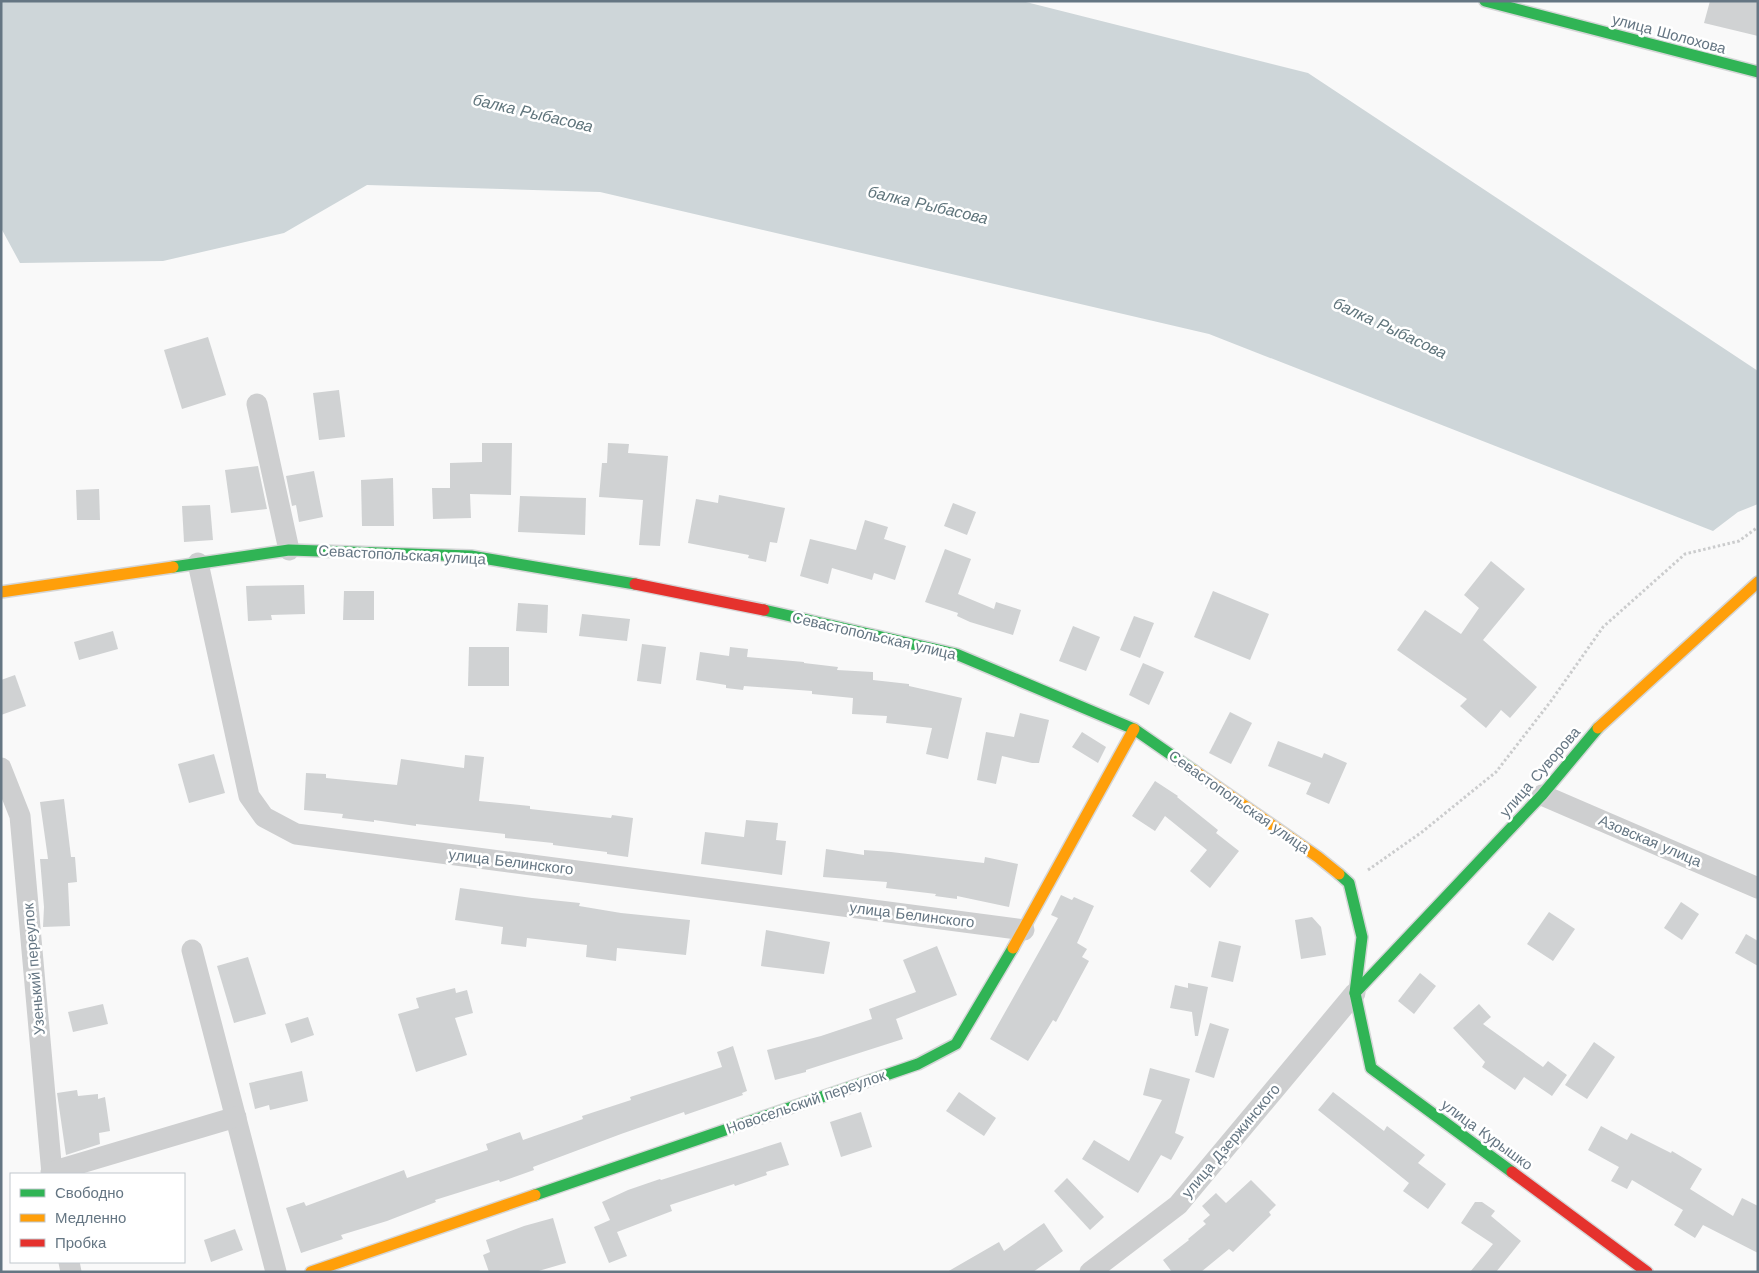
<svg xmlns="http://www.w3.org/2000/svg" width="1759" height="1273" viewBox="0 0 1759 1273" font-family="'Work Sans',sans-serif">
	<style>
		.water { fill: #ced6d9 }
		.building { fill: #d0d2d3 }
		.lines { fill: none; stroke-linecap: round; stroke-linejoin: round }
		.fast-casing { stroke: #d5d6d7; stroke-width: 14 }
		.slow-casing { stroke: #d5d6d7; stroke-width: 14 }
		.jam-casing { stroke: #d5d6d7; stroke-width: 14 }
		.path { stroke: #cbcccd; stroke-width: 3; stroke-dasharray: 2.5 2.5; stroke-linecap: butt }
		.street { stroke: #cecfd0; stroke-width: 21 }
		.fast { stroke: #30b455; stroke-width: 11 }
		.slow { stroke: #ff9f0a; stroke-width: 11 }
		.jam { stroke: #e5322d; stroke-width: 11 }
		.labels { text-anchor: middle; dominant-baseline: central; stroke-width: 5; stroke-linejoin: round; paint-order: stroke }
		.street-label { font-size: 15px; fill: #657683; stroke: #fff }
		.water-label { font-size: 16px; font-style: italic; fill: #60757c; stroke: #fff }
	</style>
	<rect width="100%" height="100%" fill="#f9f9f9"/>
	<polygon class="water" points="3,1 1022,1 1308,73 1758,371 1758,504 1738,512 1713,531 1209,334 600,192 367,185 284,233 163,261 20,263 1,228 1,3"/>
	<g class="building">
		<polygon points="1710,1 1758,1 1758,36 1704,23"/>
		<polygon points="208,337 226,395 182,409 164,350"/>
		<polygon points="339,390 345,437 319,440 313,393"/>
		<polygon points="482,443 512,443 511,495 470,494 471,518 433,519 432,488 450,488 450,463 482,462"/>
		<polygon points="608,443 629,444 628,453 668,456 660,546 639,545 643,500 599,497 602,463 607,463"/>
		<polygon points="258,466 267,509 231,513 225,470"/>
		<polygon points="314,471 323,517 299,522 296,505 292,506 286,476"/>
		<polygon points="393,478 394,526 362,526 361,480"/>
		<polygon points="99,489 100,520 77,520 76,490"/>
		<polygon points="719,495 785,508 777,543 770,542 766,562 748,558 749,555 688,543 696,499 718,503"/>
		<polygon points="520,496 586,498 585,535 518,532"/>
		<polygon points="953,503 976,512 967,535 944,526"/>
		<polygon points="210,505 213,540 184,542 182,506"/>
		<polygon points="865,520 888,527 884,539 906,546 895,580 874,573 872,580 832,568 828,584 800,576 810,539 856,550"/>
		<polygon points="945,549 971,559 958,594 994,609 996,602 1021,610 1013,635 970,622 957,616 958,613 925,602"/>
		<polygon points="1491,561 1525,589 1483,640 1537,687 1510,718 1501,710 1486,728 1460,706 1467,699 1397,650 1425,610 1461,634 1479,608 1464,595"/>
		<polygon points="304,585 305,614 271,615 272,620 248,621 246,586"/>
		<polygon points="344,591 374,591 374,620 343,620"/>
		<polygon points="1213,591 1269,614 1250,660 1194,637"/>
		<polygon points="518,603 548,605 547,633 516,631"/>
		<polygon points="582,614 630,619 627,641 579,636"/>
		<polygon points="1134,616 1154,623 1140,658 1120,650"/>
		<polygon points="1073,626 1100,637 1086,671 1059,661"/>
		<polygon points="113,631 118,649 79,660 74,642"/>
		<polygon points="642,644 666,647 661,684 637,681"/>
		<polygon points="469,647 509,647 509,686 468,686"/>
		<polygon points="730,647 748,649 747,657 804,662 804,663 838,667 837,670 873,672 873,680 909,684 909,686 962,698 948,759 926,754 932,728 886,723 887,716 852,714 853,698 812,694 812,691 744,686 743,690 726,688 726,685 696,680 700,652 729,656"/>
		<polygon points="1143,663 1164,672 1149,705 1129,695"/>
		<polygon points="15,675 26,706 1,715 1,680"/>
		<polygon points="1230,712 1252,723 1231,764 1209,753"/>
		<polygon points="1020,713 1049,720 1039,763 1032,763 1002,756 996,784 977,780 986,732 1014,737"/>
		<polygon points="1082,732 1106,747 1098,763 1072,747"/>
		<polygon points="1278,741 1322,758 1324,753 1347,763 1329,804 1306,794 1311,783 1268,766"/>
		<polygon points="214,754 225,793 189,803 178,764"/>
		<polygon points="465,755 484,757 479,801 530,806 530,809 611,818 612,815 633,818 628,857 607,854 607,852 553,845 553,843 505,838 505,834 416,824 416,826 374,820 374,822 342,818 343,814 304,810 306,773 326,774 326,778 397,785 401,759 464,768"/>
		<polygon points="1155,781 1178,796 1177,797 1218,830 1216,833 1239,851 1210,888 1190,871 1207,850 1165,816 1155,831 1132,816"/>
		<polygon points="64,799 71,857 75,857 77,882 68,883 70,926 43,927 44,907 40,859 48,859 40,802"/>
		<polygon points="746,820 778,823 776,840 786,841 782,875 701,864 705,832 744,837"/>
		<polygon points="826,849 864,855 864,850 891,852 984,863 985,857 1018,864 1009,907 957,896 957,899 935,896 936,894 886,888 887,882 823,877"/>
		<polygon points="460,888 532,898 580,903 579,906 621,913 690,920 686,955 617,948 616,961 586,957 587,945 527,938 526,947 501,944 503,927 455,920"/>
		<polygon points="1061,895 1072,900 1074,897 1094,906 1077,943 1087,949 1082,957 1089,961 1056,1022 1053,1020 1028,1061 990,1039 1058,918 1051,915"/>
		<polygon points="1681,902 1699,914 1682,940 1664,928"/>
		<polygon points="1549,912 1575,929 1553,961 1527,944"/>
		<polygon points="1312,917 1321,927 1326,955 1301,959 1295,920"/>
		<polygon points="766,930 830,942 824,974 761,966"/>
		<polygon points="1746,934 1758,941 1758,966 1735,953"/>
		<polygon points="1219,941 1241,946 1233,982 1211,977"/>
		<polygon points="937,946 957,995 896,1019 903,1039 806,1070 806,1072 775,1080 767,1050 821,1036 872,1019 869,1009 916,992 903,960"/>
		<polygon points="248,957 266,1014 234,1023 217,966"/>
		<polygon points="1420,973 1436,986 1414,1014 1398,1001"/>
		<polygon points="1188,983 1208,987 1198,1036 1195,1036 1192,1012 1170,1008 1175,985 1188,988"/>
		<polygon points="455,988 456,993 467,990 473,1013 455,1018 467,1055 416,1072 398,1014 419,1008 416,998"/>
		<polygon points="103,1004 108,1024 73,1032 68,1012"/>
		<polygon points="1479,1004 1491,1017 1483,1024 1543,1067 1548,1061 1567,1075 1552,1096 1524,1077 1515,1090 1482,1067 1485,1062 1453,1028"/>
		<polygon points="308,1017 314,1035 291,1043 285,1024"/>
		<polygon points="1210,1023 1229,1029 1214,1078 1195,1072"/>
		<polygon points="1594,1042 1615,1057 1587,1099 1565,1085"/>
		<polygon points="733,1046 747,1091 742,1093 743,1095 685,1115 684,1112 621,1134 533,1167 534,1170 500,1182 499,1180 435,1200 436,1202 387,1221 341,1235 343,1239 301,1253 286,1208 304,1202 306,1206 404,1170 407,1178 488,1150 486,1144 520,1132 523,1140 583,1119 582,1116 631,1100 630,1097 722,1067 717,1052"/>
		<polygon points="1150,1068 1190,1079 1175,1133 1184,1137 1171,1160 1161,1155 1138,1193 1082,1159 1094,1140 1129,1161 1162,1100 1143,1095"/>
		<polygon points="302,1071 308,1101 270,1110 269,1105 255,1109 249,1083"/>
		<polygon points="77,1090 78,1096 98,1094 98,1099 105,1097 110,1131 99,1133 100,1144 66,1155 57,1093"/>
		<polygon points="959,1092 996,1118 984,1136 946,1111"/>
		<polygon points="1333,1092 1384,1131 1387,1126 1425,1155 1418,1163 1446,1184 1428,1209 1403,1191 1409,1183 1318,1110"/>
		<polygon points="861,1112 872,1147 841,1157 830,1122"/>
		<polygon points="1601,1126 1627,1140 1631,1133 1671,1153 1672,1151 1702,1169 1690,1189 1733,1216 1742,1198 1758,1206 1758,1253 1703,1225 1695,1238 1674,1225 1683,1210 1632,1180 1627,1189 1611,1181 1619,1167 1588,1150"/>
		<polygon points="781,1142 789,1165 766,1172 767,1175 735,1186 734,1184 670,1205 672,1211 617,1232 627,1256 609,1263 594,1227 610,1220 602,1202 628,1190 660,1179 661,1180"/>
		<polygon points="1067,1178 1104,1217 1090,1230 1054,1191"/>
		<polygon points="1251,1180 1276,1205 1269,1212 1271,1215 1233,1252 1229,1249 1201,1272 1172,1272 1163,1260 1189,1240 1188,1239 1206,1224 1203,1221 1210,1215 1202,1206 1216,1193 1226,1203"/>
		<polygon points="1475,1202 1482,1202 1495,1211 1491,1216 1521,1241 1496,1272 1470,1272 1493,1244 1461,1223"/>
		<polygon points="553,1218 566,1263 535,1272 489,1272 483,1255 490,1252 486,1240 524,1226"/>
		<polygon points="1044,1223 1063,1251 1033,1272 947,1272 999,1242 1004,1251"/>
		<polygon points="235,1229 243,1250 211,1262 204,1240"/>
	</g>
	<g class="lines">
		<defs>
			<g id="fast">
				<polyline points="1485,1 1758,72"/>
				<polyline points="173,567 289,550 471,556 635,584"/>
				<polyline points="764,610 956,654 1134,729 1193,770"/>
				<polyline points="1339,874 1349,883 1362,937 1355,993 1371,1068 1512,1172"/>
				<polyline points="1355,993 1542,795 1598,728"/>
				<polyline points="535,1195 918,1064 956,1044 1013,948"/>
			</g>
			<g id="slow">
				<polyline points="1,592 173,567"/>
				<polyline points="1598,728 1758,582"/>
				<polyline points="1193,770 1318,857 1339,874"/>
				<polyline points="1013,948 1134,729"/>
				<polyline points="311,1272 535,1195"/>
			</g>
			<g id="jam">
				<polyline points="635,584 764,610"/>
				<polyline points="1512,1172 1647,1272"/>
			</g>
		</defs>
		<use href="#fast" class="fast-casing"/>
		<use href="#slow" class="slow-casing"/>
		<use href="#jam" class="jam-casing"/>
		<polyline class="path" points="1368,870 1422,832 1496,772 1551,701 1603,627 1685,554 1739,541 1758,527"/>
		<g class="street">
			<polyline points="257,404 289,550"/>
			<polyline points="198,563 249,796 264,817 296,834 1024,930"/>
			<polyline points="1,768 20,816 52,1174"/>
			<polyline points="1542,795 1758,888"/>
			<polyline points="192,950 276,1272"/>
			<polyline points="51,1172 236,1117"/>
			<polyline points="69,1262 71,1272"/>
			<polyline points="1090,1272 1178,1205 1355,993"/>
		</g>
		<use href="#fast" class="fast"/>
		<use href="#slow" class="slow"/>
		<use href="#jam" class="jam"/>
	</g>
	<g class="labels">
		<g class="street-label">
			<text transform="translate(1669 34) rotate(15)">улица Шолохова</text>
			<text transform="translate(402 555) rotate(3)">Севастопольская улица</text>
			<text transform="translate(874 636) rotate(13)">Севастопольская улица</text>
			<text transform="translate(1540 772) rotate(-49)">улица Суворова</text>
			<text transform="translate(1239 802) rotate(35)">Севастопольская улица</text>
			<text transform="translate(1650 841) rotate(23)">Азовская улица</text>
			<text transform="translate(511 862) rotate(7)">улица Белинского</text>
			<text transform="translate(912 915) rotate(7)">улица Белинского</text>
			<text transform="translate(34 969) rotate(-95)">Узенький переулок</text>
			<text transform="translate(806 1102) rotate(-19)">Новосельский переулок</text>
			<text transform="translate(1487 1135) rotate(36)">улица Курышко</text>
			<text transform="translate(1231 1141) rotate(-50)">улица Дзержинского</text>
		</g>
		<g class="water-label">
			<text transform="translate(533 113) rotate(13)">балка Рыбасова</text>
			<text transform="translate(928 205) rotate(13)">балка Рыбасова</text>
			<text transform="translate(1390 328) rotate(25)">балка Рыбасова</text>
		</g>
	</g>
	<rect width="1759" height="1273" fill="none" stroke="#657683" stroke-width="5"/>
	<rect x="10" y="1173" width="175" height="90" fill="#ffffff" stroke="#c1c8cd"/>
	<rect x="20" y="1189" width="25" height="8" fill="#30b455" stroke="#c1c8cd"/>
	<text x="55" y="1198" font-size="15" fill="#657683">Свободно</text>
	<rect x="20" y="1214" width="25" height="8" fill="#ff9f0a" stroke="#c1c8cd"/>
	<text x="55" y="1223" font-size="15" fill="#657683">Медленно</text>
	<rect x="20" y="1239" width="25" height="8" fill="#e5322d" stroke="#c1c8cd"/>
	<text x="55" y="1248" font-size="15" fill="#657683">Пробка</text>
</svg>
